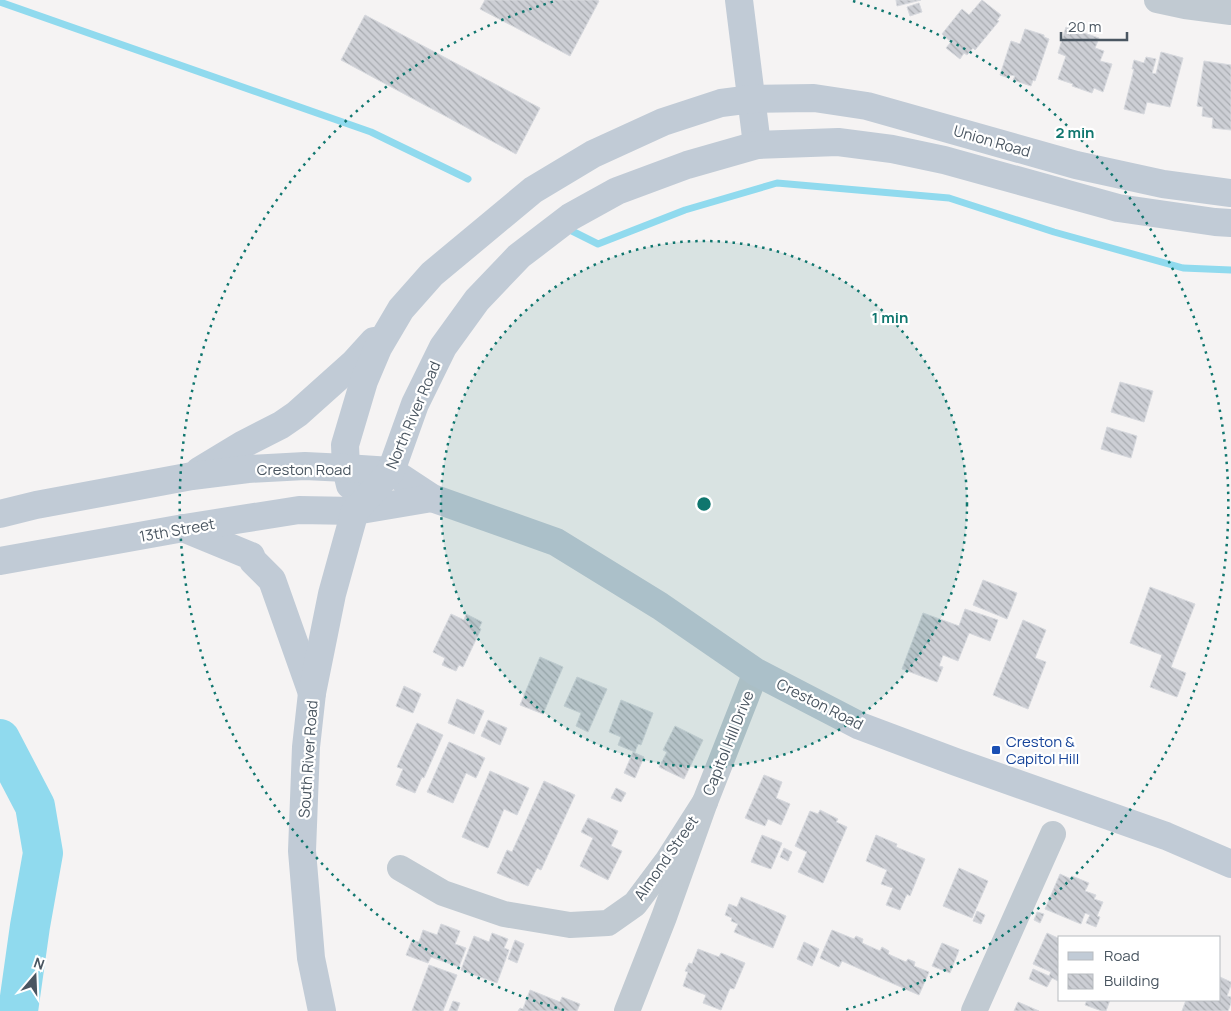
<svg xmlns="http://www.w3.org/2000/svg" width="1231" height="1011" viewBox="0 0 1231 1011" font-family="Manrope,sans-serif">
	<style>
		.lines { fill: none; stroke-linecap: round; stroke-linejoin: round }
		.stream { stroke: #90daee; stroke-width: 7 }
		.river { stroke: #90daee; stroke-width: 40 }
		.building { fill: url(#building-back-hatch); stroke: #d7d9de }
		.minor { stroke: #c1cad2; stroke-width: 26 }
		.secondary { stroke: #c1cbd6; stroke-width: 28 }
		.ring { fill: none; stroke: #0f766e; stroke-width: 2.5; stroke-dasharray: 2.5 5 }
		.transit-dot { fill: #1a4fb4; stroke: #fff; stroke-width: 2 }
		.labels { text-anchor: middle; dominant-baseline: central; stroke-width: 4.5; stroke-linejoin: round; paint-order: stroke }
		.street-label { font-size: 15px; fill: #4a5661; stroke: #fff }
		.transit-label { font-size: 15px; fill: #164399; stroke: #fff; text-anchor: start }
		.centre { fill: #0f766e; stroke: #fff; stroke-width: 2.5 }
		.ring-label { font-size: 15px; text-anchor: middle; font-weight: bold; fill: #0f766e; stroke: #fff; stroke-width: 4.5; stroke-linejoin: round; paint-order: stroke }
	</style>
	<defs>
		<pattern id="building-back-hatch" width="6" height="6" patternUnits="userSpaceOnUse" patternTransform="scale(1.25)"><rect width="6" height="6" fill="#cdcfd5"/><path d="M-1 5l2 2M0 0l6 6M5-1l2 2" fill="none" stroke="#a8abb0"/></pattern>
	</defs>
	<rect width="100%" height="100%" fill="#f5f3f3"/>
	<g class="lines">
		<g class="stream">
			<polyline points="0,2 371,132 468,179"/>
			<polyline points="572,231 598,244 685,210 777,183 949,198 1054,232 1183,268 1231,270"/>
		</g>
		<polyline class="river" points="0,739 35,806 43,853 30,926 18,1011"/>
	</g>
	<g class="building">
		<polygon points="485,0 597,0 599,1 570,56 480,9"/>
		<polygon points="896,0 921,0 897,6"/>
		<polygon points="982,0 1001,15 997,20 999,21 975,50 973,48 967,55 964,53 960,59 946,48 951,42 942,34 962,9 969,15"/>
		<polygon points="919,3 922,12 910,16 907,7"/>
		<polygon points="365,15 540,108 516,154 341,60"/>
		<polygon points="1066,27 1099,38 1095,48 1104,51 1100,61 1112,64 1103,92 1094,88 1092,93 1072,86 1073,84 1058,79 1066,56 1058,53"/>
		<polygon points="1025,29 1044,35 1044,37 1049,39 1035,81 1033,80 1031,86 1013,80 1015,76 1010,75 1009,78 1000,75 1011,41 1020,44"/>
		<polygon points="1161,52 1183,58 1170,107 1147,102 1144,114 1124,109 1134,69 1132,69 1134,60 1144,63 1146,57 1156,59 1152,73 1156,74"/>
		<polygon points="1204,61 1231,65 1231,130 1212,128 1213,118 1202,116 1203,107 1197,106"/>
		<polygon points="1120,382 1153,391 1144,422 1111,412"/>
		<polygon points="1107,427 1137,436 1131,458 1101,449"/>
		<polygon points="983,580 1017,593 1007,619 973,605"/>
		<polygon points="1150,587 1195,604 1171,667 1186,673 1177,697 1150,687 1162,655 1130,643"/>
		<polygon points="965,609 998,620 990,641 969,633 958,661 943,655 939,666 943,667 937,682 902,669 923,613 959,626"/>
		<polygon points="451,614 464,620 466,614 482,622 479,628 481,629 463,667 459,665 456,671 442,665 445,658 433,652"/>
		<polygon points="1023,620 1046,630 1035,658 1046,662 1028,709 993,695"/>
		<polygon points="540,657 563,667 543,714 520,705"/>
		<polygon points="577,677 607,689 588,732 576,726 581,713 564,706"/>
		<polygon points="404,686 421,694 413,713 396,706"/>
		<polygon points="457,699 484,711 474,734 448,723"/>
		<polygon points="621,700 653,713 641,745 638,744 635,752 618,745 621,737 609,732"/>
		<polygon points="488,720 507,728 500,745 481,736"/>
		<polygon points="417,723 443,735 424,778 422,777 415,793 396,785 403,769 397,767"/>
		<polygon points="675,726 703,740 684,779 659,767 667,752 663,750"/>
		<polygon points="449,742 485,758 476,778 466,773 453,803 427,792"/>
		<polygon points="633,752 644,757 635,778 624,773"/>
		<polygon points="490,771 529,788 517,815 504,809 488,848 462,837"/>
		<polygon points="764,775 782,782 776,798 790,804 781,825 768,819 765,826 745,818"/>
		<polygon points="544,781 575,795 541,870 537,868 528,886 497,873 507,850 512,852"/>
		<polygon points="616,788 626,793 621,802 611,798"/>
		<polygon points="820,810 838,819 836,822 847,827 823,883 798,872 807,852 795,846 810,811 818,814"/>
		<polygon points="588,818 618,831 611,846 622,851 608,880 580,866 593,838 581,832"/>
		<polygon points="762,835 782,843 771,869 751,862"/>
		<polygon points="876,835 897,844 896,847 925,859 910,896 907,894 900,910 886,905 893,888 881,884 887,870 866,861"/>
		<polygon points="784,848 792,852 788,861 780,857"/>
		<polygon points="959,868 988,881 972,918 943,906"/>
		<polygon points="1060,874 1071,879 1072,876 1089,883 1085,891 1096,895 1094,899 1103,902 1097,916 1100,917 1096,927 1086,923 1090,915 1085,913 1081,924 1045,909"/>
		<polygon points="741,897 786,916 773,948 734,932 738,924 731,921 732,918 725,915 729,904 737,907"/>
		<polygon points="977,911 985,915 981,924 973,921"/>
		<polygon points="1037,912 1044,914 1040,923 1034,920"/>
		<polygon points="441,924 460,931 455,944 466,948 459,967 431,957 428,963 406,955 412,940 419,942 423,930 437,935"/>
		<polygon points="832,930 854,939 856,936 863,939 862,943 880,951 882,947 889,951 888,954 906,962 908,959 915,962 914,966 929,972 919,995 842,961 839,967 820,958"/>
		<polygon points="492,933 508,939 504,948 509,950 497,983 461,970 474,936 489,942"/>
		<polygon points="1047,933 1060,939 1060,977 1058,981 1052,978 1047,987 1029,979 1033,969 1049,976 1051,972 1033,964"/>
		<polygon points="515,940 524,944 517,963 508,959"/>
		<polygon points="804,942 819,949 812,966 797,959"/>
		<polygon points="942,943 959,950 950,973 932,966"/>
		<polygon points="698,949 719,957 721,953 745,963 734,989 730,988 721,1010 703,1003 706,995 683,986 688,972 685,971 689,963 692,964"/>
		<polygon points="429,965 457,975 443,1011 412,1011"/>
		<polygon points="1220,977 1231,982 1231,985 1227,996 1231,997 1231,1003 1228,1011 1182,1011 1186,1000 1220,1000"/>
		<polygon points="530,990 560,1002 562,997 580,1004 577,1011 518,1011 520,1008 523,1009"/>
		<polygon points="1087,1000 1110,1000 1106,1011 1102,1011 1085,1005"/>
		<polygon points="453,1001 460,1003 457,1011 449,1011"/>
		<polygon points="1018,1002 1039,1011 1014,1011"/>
	</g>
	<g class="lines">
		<g class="minor">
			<polyline points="1157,0 1185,6 1231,12"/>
			<polyline points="400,868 443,893 504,914 570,925 608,923 635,904 668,860 705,802"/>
			<polyline points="627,1011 664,917 705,802 756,672"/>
			<polyline points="974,1011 1053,834"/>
		</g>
		<g class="secondary">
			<polyline points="739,0 757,145"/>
			<polyline points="199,471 242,445 281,425 297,414 354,363 374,341"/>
			<polyline points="350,485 346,468 345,445 364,381 378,348 401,309 432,274 533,190 593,154 663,122 721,103 752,99 814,98 867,106 1076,165 1163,184 1231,193"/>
			<polyline points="0,514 36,505 192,476 248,469 305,466 346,468 391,471 432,498 556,542 660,606 756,672 860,726 956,762 1166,836 1231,864"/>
			<polyline points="183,528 251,556 253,561 272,580 312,693"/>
			<polyline points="0,561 178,529 299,510 355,511 432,498"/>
			<polyline points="322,1011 311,958 302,851 306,747 312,693 332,594 355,511 391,471 415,404 443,347 477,300 519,256 570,217 617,191 687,165 757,145 838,142 892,149 944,160 1118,208 1215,222 1231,223"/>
		</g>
	</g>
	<circle cx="704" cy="504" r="263" fill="#0f766e" fill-opacity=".12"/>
	<g class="ring">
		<circle cx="704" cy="504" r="263"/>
		<path d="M564 1010A525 525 0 0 1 555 1M853 1A525 525 0 0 1 844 1010"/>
	</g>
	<rect class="transit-dot" x="991" y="745" width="10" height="10" rx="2.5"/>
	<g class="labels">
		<g class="street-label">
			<text transform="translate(992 141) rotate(16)">Union Road</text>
			<text transform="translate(413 415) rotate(-67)">North River Road</text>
			<text x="304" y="469">Creston Road</text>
			<text transform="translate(177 530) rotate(-10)">13th Street</text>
			<text transform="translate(820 704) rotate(27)">Creston Road</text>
			<text transform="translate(728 743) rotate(-68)">Capitol Hill Drive</text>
			<text transform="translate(308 759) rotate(-86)">South River Road</text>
			<text transform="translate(666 858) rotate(-55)">Almond Street</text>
		</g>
		<g class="transit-label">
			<text x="1006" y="741">Creston &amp;<tspan x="1006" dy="17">Capitol Hill</tspan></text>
		</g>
	</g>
	<circle cx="704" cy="504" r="8" class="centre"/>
	<g class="ring-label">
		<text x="1075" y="138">2 min</text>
		<text x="890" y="323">1 min</text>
	</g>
	<rect x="1058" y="936" width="162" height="65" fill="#ffffff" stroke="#b7bbc0"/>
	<rect x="1068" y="952" width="25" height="8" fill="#c1cbd6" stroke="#b7bbc0"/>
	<text x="1104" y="961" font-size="15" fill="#4a5661">Road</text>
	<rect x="1068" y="974" width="25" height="15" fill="url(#building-back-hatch)" stroke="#b7bbc0"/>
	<text x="1104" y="986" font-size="15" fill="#4a5661">Building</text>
	<g transform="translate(35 976) rotate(19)" stroke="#ffffff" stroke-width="4" paint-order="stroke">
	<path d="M0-4L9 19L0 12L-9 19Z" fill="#4a5661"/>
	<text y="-8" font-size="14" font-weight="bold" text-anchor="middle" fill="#4a5661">N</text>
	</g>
	<path d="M1061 32v8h66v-8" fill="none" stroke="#4a5661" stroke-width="2.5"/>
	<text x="1068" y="32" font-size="15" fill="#4a5661" stroke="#ffffff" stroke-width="4" paint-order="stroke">20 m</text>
</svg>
